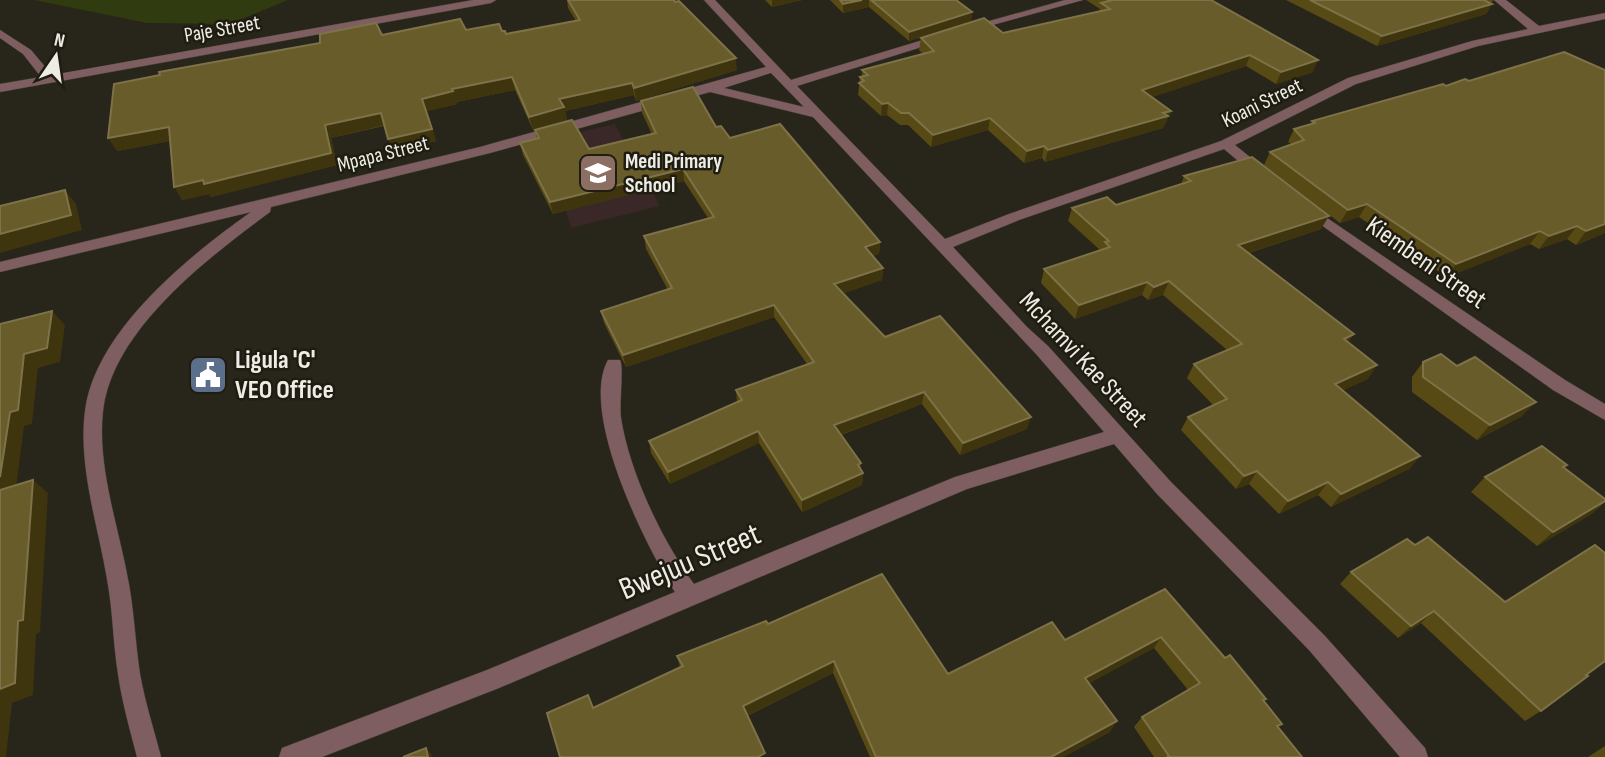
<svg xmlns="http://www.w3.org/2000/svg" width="1605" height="757" viewBox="0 0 1605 757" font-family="'Sofia Sans Condensed',sans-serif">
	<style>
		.education { fill: #3a2727 }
		.green { fill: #303b10 }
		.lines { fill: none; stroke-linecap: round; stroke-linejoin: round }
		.minor-casing { stroke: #444137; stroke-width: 1 }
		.minor { fill: #7e5e60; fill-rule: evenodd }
		.wall { fill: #574a14 }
		.shaded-wall { fill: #3e340d }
		.building { fill: #685c2a; stroke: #7d7248; stroke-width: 2 }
		.labels { text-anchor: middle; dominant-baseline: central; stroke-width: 5; stroke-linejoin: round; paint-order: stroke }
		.far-street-label { font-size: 21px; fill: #eeede5; stroke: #1f1c11 }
		.far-poi-label { font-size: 21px; font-weight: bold; fill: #eeede5; stroke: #1f1c11; text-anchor: start }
		.street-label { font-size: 26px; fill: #eeede5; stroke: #1f1c11 }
		.poi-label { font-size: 26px; font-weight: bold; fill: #eeede5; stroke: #1f1c11; text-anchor: start }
		.near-street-label { font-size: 32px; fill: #eeede5; stroke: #1f1c11 }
	</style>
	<rect width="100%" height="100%" fill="#28251b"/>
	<polygon class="education" points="615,124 660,206 571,228 544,140"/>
	<polygon class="green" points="34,0 288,0 230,24 147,23"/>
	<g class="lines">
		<defs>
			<g id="minor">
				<polygon points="473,0 496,0 491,3 0,92 0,84 41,77 23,54 0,38 0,30 31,50 52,75"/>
				<path d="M704,0H715L791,80L936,36H944V40L797,86L945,239L1009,214L1221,141L1348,78L1472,41L1528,29L1494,0H1506L1539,26L1605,13V19L1478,46L1356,84L1235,145L1266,170V176H1256L1224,149L1019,220L953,247L1027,327L1048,346L1171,482L1325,636L1425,748L1428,757H1400L1309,650L1157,494L1114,444L967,489L499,688L322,757H279L282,748L487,670L675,592C645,545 579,412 608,360H620C624,367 619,404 621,418C629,471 662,541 694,584L955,477L1104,432L1036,354L813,117L710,92L490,153L271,207L270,212C209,257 112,330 103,411C97,465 117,522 127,574C134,607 135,641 140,674C145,702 154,730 161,757H137C130,730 122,702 118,674C113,643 113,611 107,579C98,525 78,467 85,411C95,331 189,256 251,212L0,272V262L480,147L766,67ZM771,73L804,107L724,88Z"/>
				<polygon points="1065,0 1083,0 967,32 961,29"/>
				<polygon points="1308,205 1565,380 1605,404 1605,420 1553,390 1303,212 1301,209"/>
			</g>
		</defs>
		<use href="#minor" class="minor-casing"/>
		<use href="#minor" class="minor"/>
	</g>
	<g class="wall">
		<polygon points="567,0 674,0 737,70 636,101 634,95 565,111 567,120 533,130 515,90 457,102 457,104 427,111 436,141 393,151 384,126 331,138 337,165 211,197 209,194 182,200 170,141 117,151 382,35 466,30 502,31 506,34 576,21 568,8"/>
		<polygon points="765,0 802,0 772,7"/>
		<polygon points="830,0 956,0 972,12 971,21 909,41 869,7 843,13"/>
		<polygon points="1086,0 1211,0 1313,72 1276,84 1246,66 1152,97 1171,111 1163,128 1045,162 1042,158 1024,163 988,130 931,147 908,125 900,125 887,115 881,116 858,95 860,77 862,77 862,70 923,54 919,50 921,38 1003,33 1099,11 1100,9"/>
		<polygon points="1286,0 1494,0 1492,2 1489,3 1492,4 1486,14 1377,46"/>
		<polygon points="641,101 716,127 730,138 880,242 879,254 873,256 883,268 882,280 843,293 885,337 1027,429 960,455 922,404 841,435 861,463 861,469 863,473 862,485 802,512 759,443 670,484 651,453 649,441 737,402 736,390 807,364 774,317 626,367 604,323 601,311 668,290 646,249 644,236 708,218 684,181 553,214 523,155 520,143 537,139 535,130 589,149 652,134 642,113"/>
		<polygon points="1312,121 1605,233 1576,245 1567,239 1539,249 1530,244 1447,277 1359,217 1340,223 1264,165 1270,152 1291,144 1288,142 1294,129 1311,124"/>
		<polygon points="1184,176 1321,229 1249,253 1348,343 1368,379 1343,390 1420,456 1409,469 1331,507 1318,495 1279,514 1249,484 1236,489 1181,430 1188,417 1213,405 1187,378 1194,364 1227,350 1163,295 1148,300 1142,295 1075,319 1041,283 1044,269 1100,250 1068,221 1072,208 1116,205 1181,185"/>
		<polygon points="1423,362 1522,416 1477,440 1412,392 1412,377"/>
		<polygon points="1564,468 1605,502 1590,515 1537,546 1471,492 1485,477"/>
		<polygon points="1351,572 1586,675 1541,711 1525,721 1421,623 1398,638 1340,584"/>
		<polygon points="1165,589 1225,658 1266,699 1264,701 1278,727 1302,757 1154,757 1134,727 1142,717 1188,690 1154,648 1089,683 1110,732 1063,757 870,757 833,673 747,716 594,708 680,667 677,656 768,624 948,674 1065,640"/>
		<polygon points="1605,746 1605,757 1588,757"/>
	</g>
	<g class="shaded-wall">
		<polygon points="772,0 802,0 772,7"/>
		<polygon points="862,0 869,0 869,7 843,13 843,4"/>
		<polygon points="1492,4 1486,14 1377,46 1382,36"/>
		<polygon points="972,12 971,21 909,41 909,32"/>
		<polygon points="1250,55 1246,66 1138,102 1142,90"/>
		<polygon points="736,58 737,70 636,101 634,88"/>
		<polygon points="1318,60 1313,72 1276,84 1281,72"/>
		<polygon points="512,77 515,90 457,102 457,104 427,111 436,141 393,151 388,139 422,99 452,89"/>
		<polygon points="632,83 634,95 565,111 567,120 533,130 529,117 559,99"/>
		<polygon points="888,103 887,115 881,116 882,104"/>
		<polygon points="1171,111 1163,128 1045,162 1048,150"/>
		<polygon points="381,113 385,125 331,138 337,165 211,197 209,194 182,200 174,187 325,125"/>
		<polygon points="990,118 988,130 931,147 933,135"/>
		<polygon points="169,127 177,140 117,151 108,138"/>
		<polygon points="1044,146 1042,158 1024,163 1027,151"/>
		<polygon points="683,169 684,181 553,214 550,202"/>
		<polygon points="65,190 76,204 82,230 0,253 0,234"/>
		<polygon points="1367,204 1359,217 1340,223 1348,210"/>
		<polygon points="1329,216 1321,229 1232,258 1238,245"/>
		<polygon points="1605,224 1605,233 1576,245 1586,231"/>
		<polygon points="1577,226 1567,239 1539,249 1549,236"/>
		<polygon points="1540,231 1530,244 1447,277 1456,264"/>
		<polygon points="880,242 879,254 865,259 865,247"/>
		<polygon points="883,268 882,280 834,297 834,284"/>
		<polygon points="1169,281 1163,295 1148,300 1154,287"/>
		<polygon points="1147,282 1142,295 1075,319 1079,305"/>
		<polygon points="774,305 774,317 626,367 623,355"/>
		<polygon points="52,311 65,325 60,362 38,368 32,424 24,426 14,504 0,493 0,477 10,412 24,354"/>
		<polygon points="1354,334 1345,347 1344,339"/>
		<polygon points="1377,365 1368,379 1327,398 1335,384"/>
		<polygon points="924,392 922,404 834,437 834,425"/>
		<polygon points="1536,402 1522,416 1477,440 1490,425"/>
		<polygon points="1031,417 1027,429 960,455 963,443"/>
		<polygon points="758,431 759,443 670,484 668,472"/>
		<polygon points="1420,456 1409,469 1331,507 1341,494"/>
		<polygon points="861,463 860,474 863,473 862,485 802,512 802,500"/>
		<polygon points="1257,471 1249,484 1236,489 1244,476"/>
		<polygon points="33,480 48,493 40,632 36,634 33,695 12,703 6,757 0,757 0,689 18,621"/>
		<polygon points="1328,482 1318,495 1279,514 1288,501"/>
		<polygon points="1605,501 1590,515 1537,546 1553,532"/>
		<polygon points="1434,611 1421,623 1398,638 1411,626"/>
		<polygon points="1161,637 1154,648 1079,689 1085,678"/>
		<polygon points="834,661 833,673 744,717 743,706"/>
		<polygon points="1117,721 1110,732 1063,757 1051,757"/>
		<polygon points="426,748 431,754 432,757 428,757"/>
	</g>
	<g class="building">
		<polygon points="568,0 674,0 675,2 679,1 736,58 634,88 632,83 559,99 564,107 529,117 512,77 452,89 453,91 422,99 432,129 388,139 381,113 325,125 331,153 204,184 203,180 174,187 169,127 108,138 114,84 160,75 159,72 320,43 320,34 376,23 382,35 460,19 466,30 499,24 502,31 505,31 506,34 580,20"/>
		<polygon points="840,0 862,0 843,4"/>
		<polygon points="871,0 956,0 972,12 909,32"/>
		<polygon points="1107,0 1211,0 1318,60 1281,72 1250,55 1142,90 1171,111 1163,113 1168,116 1048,150 1044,146 1027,151 990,118 933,135 909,113 901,113 888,103 882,104 859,83 864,81 860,77 868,75 862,70 934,51 921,38 984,18 1003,33 1110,9 1101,3 1109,1"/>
		<polygon points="1310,0 1484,0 1492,4 1382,36"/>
		<polygon points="1564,52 1605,70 1605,224 1586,231 1577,226 1549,236 1540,231 1456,264 1367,204 1348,210 1270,152 1304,140 1294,129 1315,123 1312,121 1443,84 1446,86 1465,79 1469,81"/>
		<polygon points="693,87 716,127 721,126 730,138 780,124 880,242 865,247 883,268 834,284 885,337 940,316 1031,417 963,443 924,392 834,425 861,463 858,465 863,473 802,500 758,431 668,472 649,441 742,400 736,390 814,362 774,305 623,355 601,311 672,288 644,236 714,217 683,169 550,202 520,143 539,138 535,130 572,120 589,149 656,133 641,101"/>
		<polygon points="1252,157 1329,216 1238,245 1354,334 1344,339 1377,365 1335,384 1420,456 1341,494 1328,482 1288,501 1257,471 1244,476 1188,417 1227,399 1194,364 1242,344 1169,281 1154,287 1147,282 1079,305 1044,269 1110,247 1105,242 1109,241 1072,208 1107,197 1116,205 1191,181 1184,176"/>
		<polygon points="65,190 71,215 0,234 0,206"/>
		<polygon points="52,311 47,348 24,354 18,410 10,412 0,477 0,324"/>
		<polygon points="1441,354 1457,366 1475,357 1536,402 1490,425 1423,377 1423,362"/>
		<polygon points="1542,446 1567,465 1563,467 1605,499 1605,501 1553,532 1485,477"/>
		<polygon points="33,480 23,620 18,621 15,683 0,689 0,490"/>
		<polygon points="1428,537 1505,602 1595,545 1605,553 1605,661 1586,675 1588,676 1541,711 1434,611 1411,626 1351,572 1407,539 1415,545"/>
		<polygon points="882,574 948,674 1052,622 1065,640 1165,589 1225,658 1230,655 1266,699 1263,700 1282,724 1277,726 1302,757 1167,757 1169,756 1142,717 1200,683 1161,637 1085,678 1117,721 1051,757 876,757 834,661 743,706 765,753 758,757 560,757 547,713 588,695 593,708 683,666 677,656 766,621 768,624"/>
		<polygon points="426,748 428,757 403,757"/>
	</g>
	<defs>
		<symbol id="school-square" viewBox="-11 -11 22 22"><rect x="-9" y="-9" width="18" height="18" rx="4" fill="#8d6e63" stroke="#1f1c11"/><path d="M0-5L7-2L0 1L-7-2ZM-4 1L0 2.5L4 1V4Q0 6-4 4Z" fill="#fff"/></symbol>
		<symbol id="civic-square" viewBox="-11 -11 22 22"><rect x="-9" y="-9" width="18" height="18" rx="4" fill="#5c6f8a" stroke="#1f1c11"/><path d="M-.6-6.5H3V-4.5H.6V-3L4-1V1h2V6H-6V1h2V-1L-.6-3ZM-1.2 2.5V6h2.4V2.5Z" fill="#fff"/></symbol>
	</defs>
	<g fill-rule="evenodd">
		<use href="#school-square" x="576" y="151" width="44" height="44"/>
		<use href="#civic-square" x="186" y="353" width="44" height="44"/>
	</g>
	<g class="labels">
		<g class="far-street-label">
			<text transform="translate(222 29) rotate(-10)">Paje Street</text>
			<text transform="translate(1262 103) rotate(-26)">Koani Street</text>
			<text transform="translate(383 154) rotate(-14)">Mpapa Street</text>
		</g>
		<g class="far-poi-label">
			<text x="625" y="161">Medi Primary<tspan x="625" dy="24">School</tspan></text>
		</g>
		<g class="street-label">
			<text transform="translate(1426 263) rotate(35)">Kiembeni Street</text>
			<text transform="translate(1083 360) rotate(47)">Mchamvi Kae Street</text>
		</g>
		<g class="poi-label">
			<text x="235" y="360">Ligula 'C'<tspan x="235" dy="30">VEO Office</tspan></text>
		</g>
		<g class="near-street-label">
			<text transform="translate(690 562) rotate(-23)">Bwejuu Street</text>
		</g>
	</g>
	<g transform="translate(56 56) rotate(13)" stroke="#1f1c11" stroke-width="5" paint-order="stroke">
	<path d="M0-5L12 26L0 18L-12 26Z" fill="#eeede5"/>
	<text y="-10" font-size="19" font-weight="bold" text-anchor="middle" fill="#eeede5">N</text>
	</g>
</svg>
